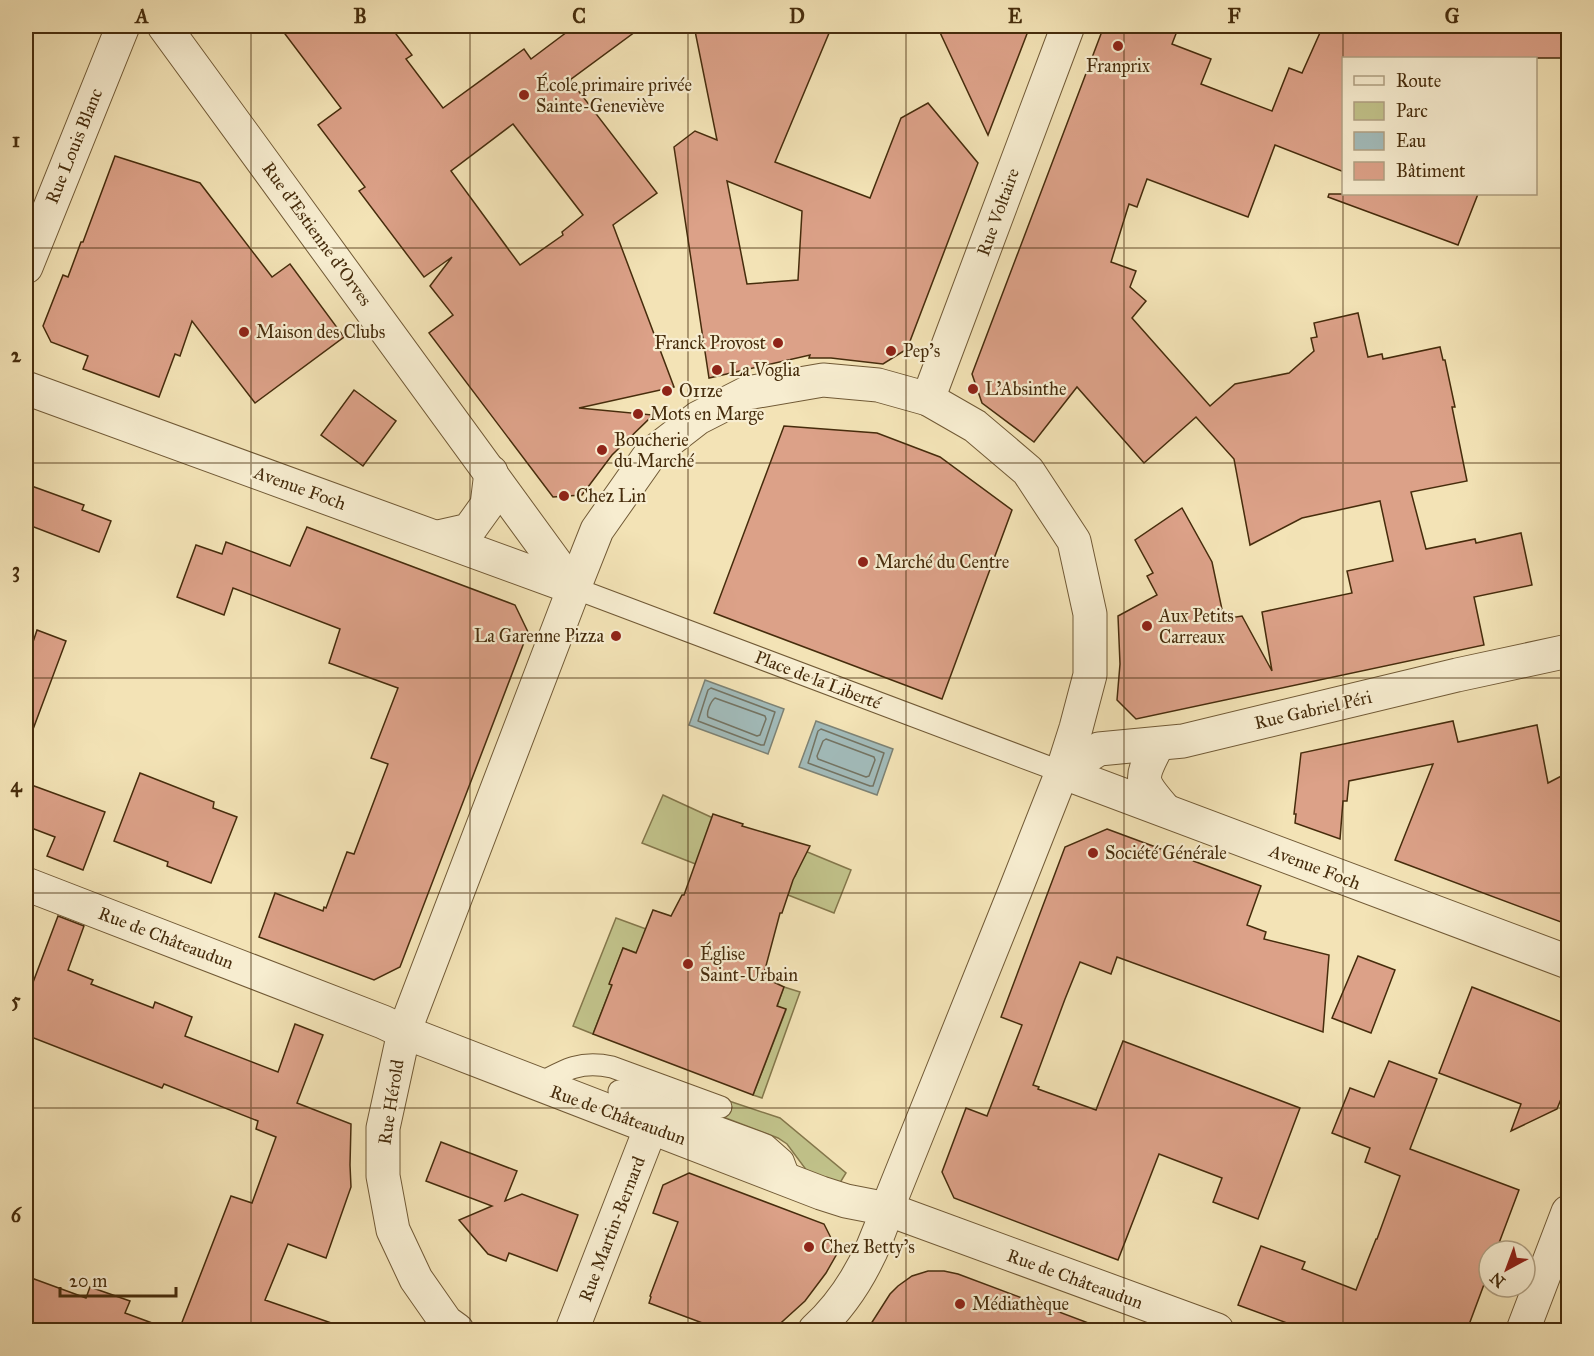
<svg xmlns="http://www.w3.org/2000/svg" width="1594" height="1356" viewBox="0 0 1594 1356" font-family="'IM FELL Great Primer',serif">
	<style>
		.green { fill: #c1c28a; stroke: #84774b; stroke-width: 1.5 }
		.water { fill: #a2bbba; stroke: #7d8274; stroke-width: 1.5 }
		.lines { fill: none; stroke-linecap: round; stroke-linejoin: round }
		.shore { stroke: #747463; stroke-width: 1.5 }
		.building { fill: #dca188; stroke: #462c0c; stroke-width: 1.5; fill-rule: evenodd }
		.lane-casing { stroke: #715a36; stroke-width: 23 }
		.street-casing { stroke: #715a36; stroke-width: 35 }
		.lane { stroke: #f7edd0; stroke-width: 21 }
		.street { stroke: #f7edd0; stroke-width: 33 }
		.grid { fill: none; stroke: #462c0c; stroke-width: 1.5; stroke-opacity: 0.55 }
		.poi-dot { fill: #8f2418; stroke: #f7edd0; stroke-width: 2 }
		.labels { text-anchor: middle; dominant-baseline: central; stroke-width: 4.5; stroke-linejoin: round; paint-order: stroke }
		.poi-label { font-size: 18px; fill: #462c0c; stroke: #f7edd0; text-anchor: start }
		.street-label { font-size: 18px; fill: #462c0c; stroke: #f7edd0 }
		.neatline { fill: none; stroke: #462c0c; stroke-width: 2 }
		.grid-label { font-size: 20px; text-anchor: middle; font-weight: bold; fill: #462c0c }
	</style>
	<rect width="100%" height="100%" fill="#f3e3b6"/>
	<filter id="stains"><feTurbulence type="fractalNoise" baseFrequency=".00333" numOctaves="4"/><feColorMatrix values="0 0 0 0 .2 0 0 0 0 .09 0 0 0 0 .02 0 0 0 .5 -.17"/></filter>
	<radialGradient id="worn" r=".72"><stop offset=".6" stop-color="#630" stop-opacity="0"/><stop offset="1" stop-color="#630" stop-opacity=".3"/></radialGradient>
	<g class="green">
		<polygon points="663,795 713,818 698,865 642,843"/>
		<polygon points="805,851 851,870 834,913 788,895 793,875 795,876 796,874"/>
		<polygon points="616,918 646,929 637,953 623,948 610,984 612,985 593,1034 573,1026"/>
		<polygon points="784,987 800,992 762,1098 753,1095 786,1010 777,1006"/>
		<polygon points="729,1101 780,1118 846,1173 838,1186 810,1175 787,1144 778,1138 723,1117"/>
	</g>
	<g class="water">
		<polygon points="705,680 784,709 768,754 689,725"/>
		<polygon points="816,721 893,749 877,795 799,767"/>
	</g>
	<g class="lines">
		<g class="shore">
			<polygon points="711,688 775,712 764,745 761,745 698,721 708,690"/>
			<path d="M715,698L765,716L766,719L760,735L757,736L708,717C706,712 711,701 715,698Z"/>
			<polygon points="821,729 884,753 873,786 870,786 808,763 818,731"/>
			<polygon points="826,739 874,757 875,760 869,776 866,777 818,759 817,756 823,741"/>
		</g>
	</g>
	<g class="building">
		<path d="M279,26H390L412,55L406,59L443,108L524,49L531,59L575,26H643L570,80L657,193L613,225L674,387L579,408L653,415L612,455L582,495L553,497L429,333L453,315L430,286L452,257L424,277L359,191L365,187L318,125L341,108ZM513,124L583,215L562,232L563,235L520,265L451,171Z"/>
		<path d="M694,26H832L775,162L870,198L901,118L928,103L978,163L907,349L883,364L831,358H809L810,355L709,378L674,147L695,131L717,140ZM727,181L802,211L798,280L747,284Z"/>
		<polygon points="937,26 1030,26 988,135"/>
		<polygon points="1104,26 1179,26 1172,44 1211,59 1201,84 1272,111 1289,68 1302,73 1323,26 1569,26 1569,58 1344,58 1344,172 1275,145 1248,217 1147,179 1137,207 1129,204 1111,262 1136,271 1130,287 1146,301 1132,318 1210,406 1235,384 1289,373 1314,351 1311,338 1317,337 1314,323 1358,313 1368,357 1382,354 1383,359 1440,347 1443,360 1445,360 1455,407 1452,407 1467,481 1411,492 1426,549 1475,539 1476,543 1521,533 1532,585 1474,597 1484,645 1136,719 1117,700 1120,664 1118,616 1157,595 1147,576 1153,573 1135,540 1182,508 1212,562 1224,619 1242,616 1272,671 1262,612 1352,593 1347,571 1393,561 1380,501 1302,518 1250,545 1234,459 1196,417 1144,463 1077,387 1034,442 982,403 972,374"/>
		<polygon points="115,156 200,183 272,277 290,264 344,337 255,403 192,321 180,356 175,354 159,397 83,369 88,356 51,342 43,326 63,275 68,277 81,242 83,242"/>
		<polygon points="1329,194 1478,194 1458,245 1328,197"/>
		<polygon points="354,390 396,421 363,466 321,435"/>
		<polygon points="784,426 877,433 940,457 1012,510 942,699 714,613"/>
		<polygon points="26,484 84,505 82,510 111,521 99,552 26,524"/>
		<polygon points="307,527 515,605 528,632 400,967 374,980 259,937 275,893 323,911 324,907 326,908 347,852 354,854 388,764 371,758 398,688 329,663 340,629 233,588 224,615 177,597 196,545 222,554 226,542 290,566"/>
		<polygon points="37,630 66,641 29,740 26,740 26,663"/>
		<polygon points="1453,721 1458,742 1537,725 1548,783 1569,772 1569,925 1395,860 1433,764 1349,781 1347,801 1343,801 1340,839 1295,823 1296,814 1294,814 1301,753"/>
		<polygon points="140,773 214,802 213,808 237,817 211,883 167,866 168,862 114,841"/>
		<polygon points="26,783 105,812 83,870 47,856 55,837 26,826"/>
		<polygon points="713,814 743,824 742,826 810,846 793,880 782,913 780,913 763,977 784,987 777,1006 786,1009 753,1095 593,1034 612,985 609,984 623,948 636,953 653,910 671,916 682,895 684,895"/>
		<polygon points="1107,829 1261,886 1247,925 1266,932 1264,939 1329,955 1323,1032 1117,957 1111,974 1080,962 1065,999 1033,1085 1039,1087 1038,1089 1096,1110 1123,1041 1300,1108 1258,1219 1213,1202 1222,1178 1159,1154 1118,1260 954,1198 942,1172 966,1108 987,1116 1022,1025 1001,1017 1065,847"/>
		<polygon points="58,916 84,926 68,970 93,980 91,984 153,1008 155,1002 192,1017 185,1036 278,1072 295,1024 323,1035 297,1103 351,1124 350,1165 351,1187 326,1258 288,1244 265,1300 340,1326 339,1330 179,1330 231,1196 252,1203 276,1137 256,1129 258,1121 164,1084 162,1088 26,1035 26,1001"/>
		<polygon points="1358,956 1395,970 1371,1033 1332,1018"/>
		<polygon points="1472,987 1569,1025 1569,1079 1557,1109 1511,1131 1521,1104 1439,1073"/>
		<polygon points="1389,1061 1437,1079 1410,1149 1519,1190 1496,1251 1489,1251 1489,1271 1467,1330 1306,1330 1238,1305 1261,1246 1305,1262 1302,1269 1356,1290 1376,1239 1377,1239 1400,1176 1365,1162 1370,1148 1332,1133 1350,1088 1374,1097"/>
		<polygon points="441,1142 517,1171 505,1201 522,1194 578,1215 557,1271 509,1253 506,1261 488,1254 459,1220 492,1206 426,1181"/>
		<polygon points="689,1173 824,1224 838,1252 826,1273 805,1301 773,1330 731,1329 721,1330 649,1303 651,1297 650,1296 678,1222 653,1213 663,1185"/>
		<polygon points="928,1271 944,1271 958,1274 1099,1327 1099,1330 867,1330 890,1294 898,1286 912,1276"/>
		<polygon points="26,1276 86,1298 90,1287 130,1301 125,1313 163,1327 162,1330 26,1330"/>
	</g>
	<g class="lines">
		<defs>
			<g id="lane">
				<polyline points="574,588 1062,772"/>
				<path d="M537,1085C564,1070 580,1060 612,1067L721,1107"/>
				<polyline points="619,1091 766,1145 783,1160 791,1181"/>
			</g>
			<g id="street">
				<polyline points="164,26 574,588"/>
				<polyline points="26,267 123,26"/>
				<polyline points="26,388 574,588"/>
				<polyline points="928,399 1068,26"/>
				<polyline points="438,537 469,530 487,505 491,472"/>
				<path d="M1158,744C1139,780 1139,780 1165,810"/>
				<polyline points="1062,772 1568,962"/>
				<polyline points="1062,772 1099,749 1183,741 1457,675 1568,651"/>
				<polyline points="26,884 383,1022 404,1032 821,1193 846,1201 887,1209 1217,1330"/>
				<path d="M457,1330L446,1322L416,1279L393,1230L383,1176V1128L404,1032L574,588L597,530L649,456L698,418L747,393L823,380L878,385L928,399L975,426L1028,471L1074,541L1090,614V675L1076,728L1062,772L1015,891L887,1209C873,1254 850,1298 815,1330"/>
				<polyline points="572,1330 651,1127"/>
				<polyline points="1523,1330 1568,1212"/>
			</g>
		</defs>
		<use href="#lane" class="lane-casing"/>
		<use href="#street" class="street-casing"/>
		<use href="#lane" class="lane"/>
		<use href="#street" class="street"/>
	</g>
	<path class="grid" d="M251,26V1330M470,26V1330M688,26V1330M906,26V1330M1124,26V1330M1343,26V1330M26,248H1568M26,463H1568M26,678H1568M26,893H1568M26,1108H1568"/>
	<g class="poi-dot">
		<circle cx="1118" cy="46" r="6"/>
		<circle cx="524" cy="95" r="6"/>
		<circle cx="244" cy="332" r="6"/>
		<circle cx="778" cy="343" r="6"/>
		<circle cx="891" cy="351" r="6"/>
		<circle cx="717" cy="370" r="6"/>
		<circle cx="973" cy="389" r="6"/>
		<circle cx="667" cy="391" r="6"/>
		<circle cx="638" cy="414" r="6"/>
		<circle cx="602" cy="450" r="6"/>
		<circle cx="564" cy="496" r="6"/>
		<circle cx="863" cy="562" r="6"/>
		<circle cx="1147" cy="626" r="6"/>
		<circle cx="616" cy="636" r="6"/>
		<circle cx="1093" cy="853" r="6"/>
		<circle cx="688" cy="964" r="6"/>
		<circle cx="809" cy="1247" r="6"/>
		<circle cx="960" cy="1304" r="6"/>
	</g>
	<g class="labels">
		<g class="poi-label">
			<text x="1118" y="66" text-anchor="middle">Franprix</text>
			<text x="536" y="85">École primaire privée<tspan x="536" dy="21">Sainte-Geneviève</tspan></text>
			<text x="256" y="332">Maison des Clubs</text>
			<text x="766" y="343" text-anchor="end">Franck Provost</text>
			<text x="903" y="351">Pep's</text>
			<text x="729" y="370">La Voglia</text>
			<text x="985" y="389">L'Absinthe</text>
			<text x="679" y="391">O11ze</text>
			<text x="650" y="414">Mots en Marge</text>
			<text x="614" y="440">Boucherie<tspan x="614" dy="21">du Marché</tspan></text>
			<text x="576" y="496">Chez Lin</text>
			<text x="875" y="562">Marché du Centre</text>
			<text x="1159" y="616">Aux Petits<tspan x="1159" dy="21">Carreaux</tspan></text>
			<text x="604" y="636" text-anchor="end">La Garenne Pizza</text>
			<text x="1105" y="853">Société Générale</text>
			<text x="700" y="954">Église<tspan x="700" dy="21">Saint-Urbain</tspan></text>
			<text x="821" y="1247">Chez Betty's</text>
			<text x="972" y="1304">Médiathèque</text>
		</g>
		<g class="street-label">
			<text transform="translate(74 146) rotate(-68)">Rue Louis Blanc</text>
			<text transform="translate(998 212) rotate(-70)">Rue Voltaire</text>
			<text transform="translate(317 234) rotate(54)">Rue d'Estienne d'Orves</text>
			<text transform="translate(300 488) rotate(20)">Avenue Foch</text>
			<text transform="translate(818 680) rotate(21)">Place de la Liberté</text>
			<text transform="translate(1313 710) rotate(-13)">Rue Gabriel Péri</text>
			<text transform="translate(1315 867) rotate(21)">Avenue Foch</text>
			<text transform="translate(166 938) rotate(21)">Rue de Châteaudun</text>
			<text transform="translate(391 1102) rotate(-81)">Rue Hérold</text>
			<text transform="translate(618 1115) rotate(20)">Rue de Châteaudun</text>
			<text transform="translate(612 1229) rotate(-69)">Rue Martin-Bernard</text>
			<text transform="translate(1075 1279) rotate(20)">Rue de Châteaudun</text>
		</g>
	</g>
	<rect width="1594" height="1356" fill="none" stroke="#f3e3b6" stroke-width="66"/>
	<rect x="1342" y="57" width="195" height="138" fill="#f7edd0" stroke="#b0a082" stroke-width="1.5"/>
	<rect x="1354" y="76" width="30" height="9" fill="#f7edd0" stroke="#b0a082" stroke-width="1.5"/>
	<text x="1396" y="87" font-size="18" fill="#462c0c">Route</text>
	<rect x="1354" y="102" width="30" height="18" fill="#c1c28a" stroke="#b0a082" stroke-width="1.5"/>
	<text x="1396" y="117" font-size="18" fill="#462c0c">Parc</text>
	<rect x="1354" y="132" width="30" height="18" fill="#a2bbba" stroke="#b0a082" stroke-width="1.5"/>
	<text x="1396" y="147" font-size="18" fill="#462c0c">Eau</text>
	<rect x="1354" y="162" width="30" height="18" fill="#dca188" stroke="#b0a082" stroke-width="1.5"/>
	<text x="1396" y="177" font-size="18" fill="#462c0c">Bâtiment</text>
	<g transform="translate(1507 1269) rotate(221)"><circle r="28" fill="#f7edd0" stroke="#b0a082" stroke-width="1.5"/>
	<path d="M0-4.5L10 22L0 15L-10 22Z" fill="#8f2418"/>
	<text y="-9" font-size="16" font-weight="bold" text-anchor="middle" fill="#462c0c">N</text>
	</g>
	<path d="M60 1287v9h116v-9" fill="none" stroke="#462c0c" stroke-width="3"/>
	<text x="69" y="1287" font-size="18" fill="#462c0c" stroke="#f7edd0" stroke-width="4.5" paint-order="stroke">20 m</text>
	<rect x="33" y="33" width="1528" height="1290" class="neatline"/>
	<g class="grid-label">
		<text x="142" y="23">A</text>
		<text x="360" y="23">B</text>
		<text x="579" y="23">C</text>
		<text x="797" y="23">D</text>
		<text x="1015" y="23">E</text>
		<text x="1234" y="23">F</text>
		<text x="1452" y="23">G</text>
		<text x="16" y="147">1</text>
		<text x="16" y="362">2</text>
		<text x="16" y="577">3</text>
		<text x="16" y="792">4</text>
		<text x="16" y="1007">5</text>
		<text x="16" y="1222">6</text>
	</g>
	<rect width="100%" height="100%" filter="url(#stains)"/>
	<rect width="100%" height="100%" fill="url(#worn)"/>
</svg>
